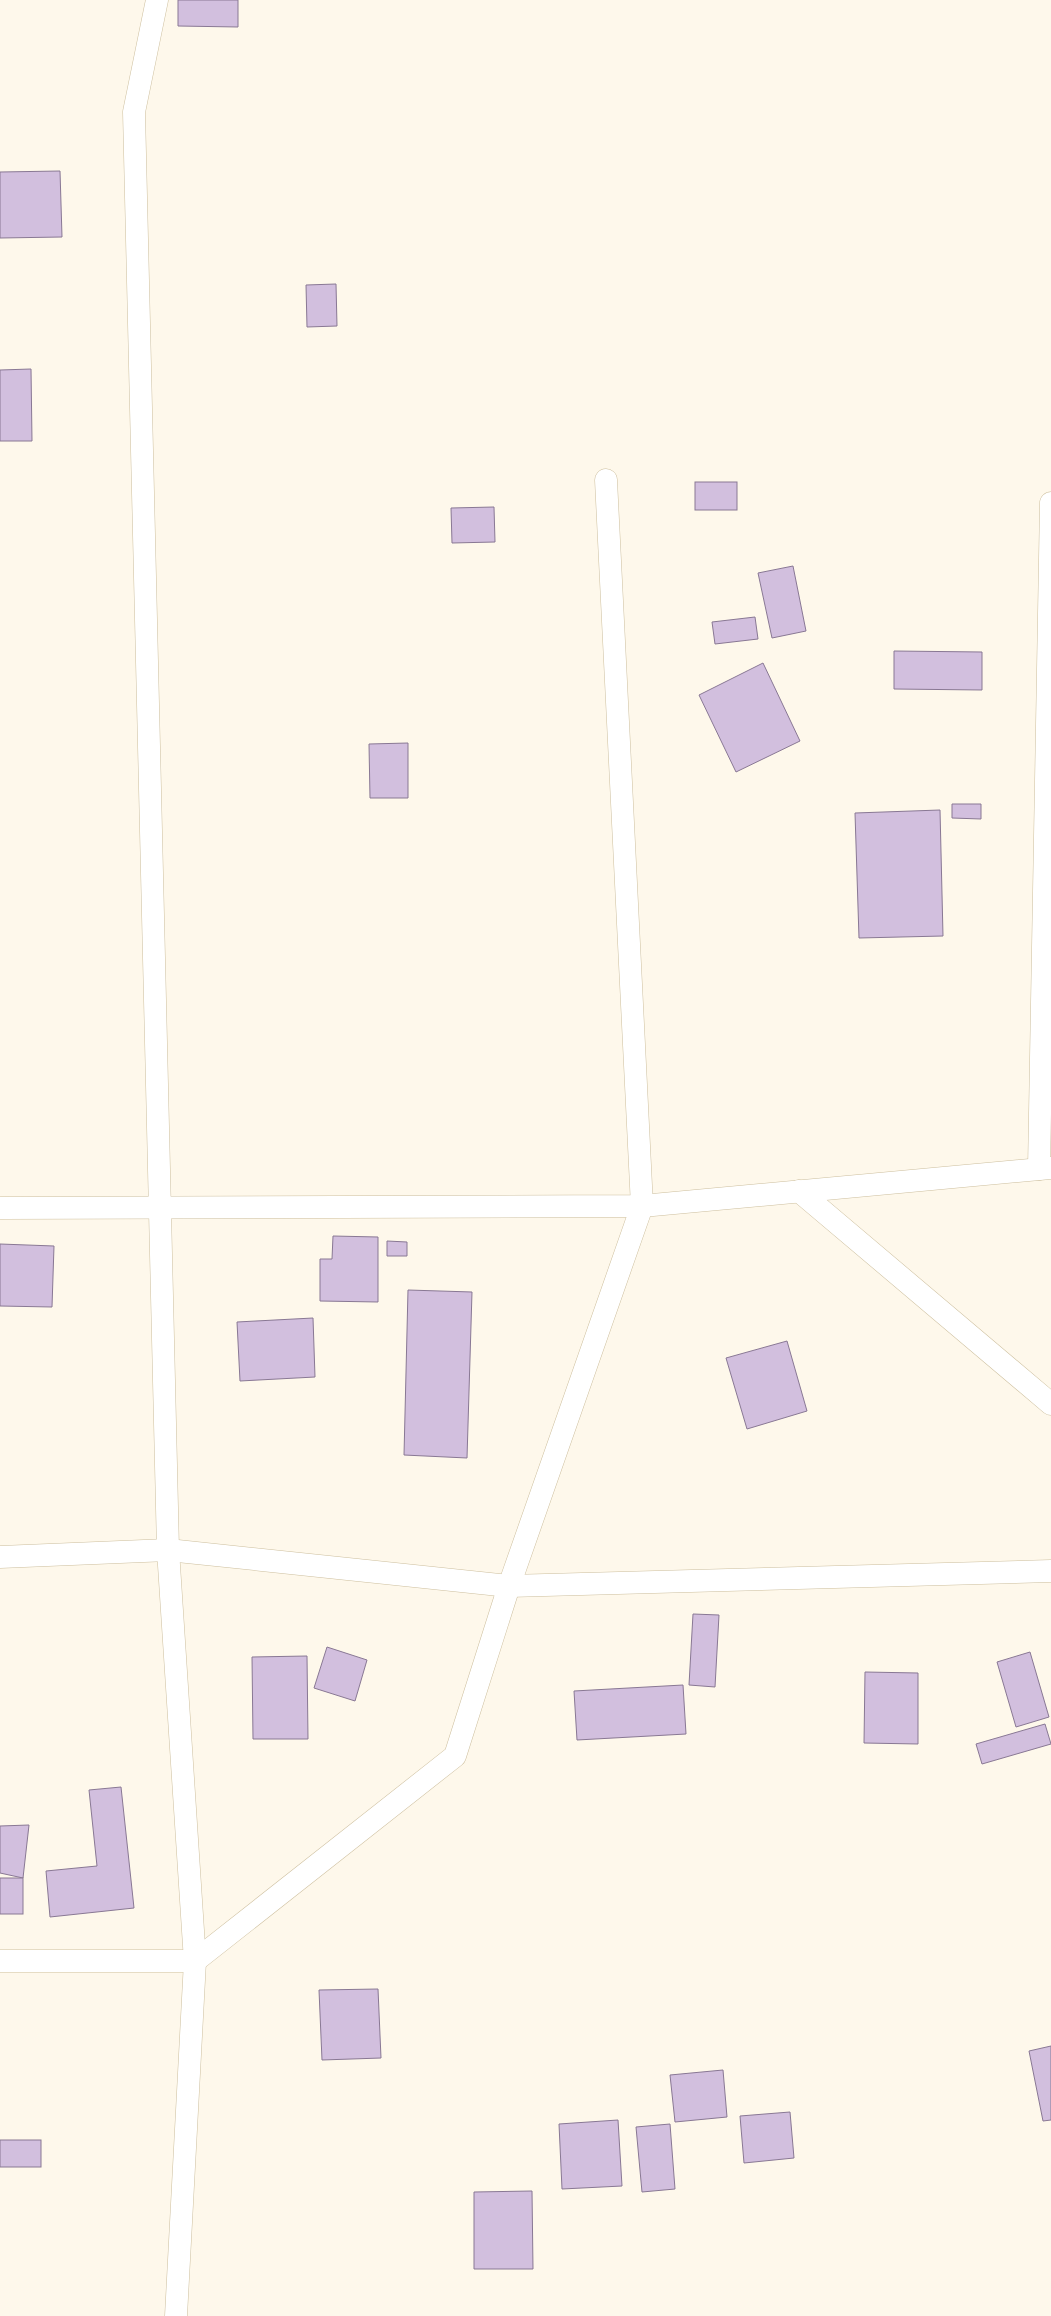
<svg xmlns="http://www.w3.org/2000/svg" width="1051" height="2316" viewBox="0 0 1051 2316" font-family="'Libre Baskerville',serif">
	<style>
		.building { fill: #d2bfde; stroke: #897894 }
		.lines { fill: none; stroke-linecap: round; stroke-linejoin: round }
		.minor-casing { stroke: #cdbf9e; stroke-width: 23 }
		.minor { stroke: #fff; stroke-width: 22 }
	</style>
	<rect width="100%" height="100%" fill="#fef8eb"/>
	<g class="building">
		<polygon points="178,0 238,0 238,27 178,26"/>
		<polygon points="60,171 62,237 0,238 0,172"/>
		<polygon points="336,284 337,326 307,327 306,285"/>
		<polygon points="31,369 32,441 0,441 0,370"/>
		<rect x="695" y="482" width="42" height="28"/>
		<polygon points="494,507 495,542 452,543 451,508"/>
		<polygon points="793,566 806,631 772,638 758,573"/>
		<polygon points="755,617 758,639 715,644 712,622"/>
		<polygon points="894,651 982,652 982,690 894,689"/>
		<polygon points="763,663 800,741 736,772 699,695"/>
		<polygon points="408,743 408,798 370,798 369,744"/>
		<polygon points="952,804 981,804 981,819 952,818"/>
		<polygon points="940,810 943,936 859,938 855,813"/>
		<polygon points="333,1236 378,1237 378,1302 320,1301 320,1259 332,1259"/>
		<polygon points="387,1241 407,1242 407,1256 387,1256"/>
		<polygon points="0,1244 54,1246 52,1307 0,1306"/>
		<polygon points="408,1290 472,1292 467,1458 404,1455"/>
		<polygon points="313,1318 315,1377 240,1381 237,1322"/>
		<polygon points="787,1341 807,1411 747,1429 726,1358"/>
		<polygon points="693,1614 719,1615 715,1687 689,1685"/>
		<polygon points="327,1647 367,1660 355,1701 314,1688"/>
		<polygon points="1030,1652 1049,1717 1016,1727 997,1662"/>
		<polygon points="307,1656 308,1739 253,1739 252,1657"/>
		<polygon points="865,1672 918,1673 918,1744 864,1743"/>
		<polygon points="683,1685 686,1734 577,1740 574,1691"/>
		<polygon points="1045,1724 1051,1744 982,1764 976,1744"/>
		<polygon points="121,1787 134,1908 50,1917 46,1871 97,1866 89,1790"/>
		<polygon points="29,1825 23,1878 0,1873 0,1826"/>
		<rect x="0" y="1878" width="23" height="36"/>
		<polygon points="378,1989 381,2058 322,2060 319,1990"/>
		<polygon points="1051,2046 1051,2120 1043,2121 1029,2051"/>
		<polygon points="723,2070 727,2117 675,2122 670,2075"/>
		<polygon points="790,2112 794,2158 744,2163 740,2116"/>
		<polygon points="618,2120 622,2186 562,2189 559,2124"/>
		<polygon points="670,2124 675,2189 642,2192 636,2127"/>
		<rect x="0" y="2140" width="41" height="27"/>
		<polygon points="532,2191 533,2269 474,2269 474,2192"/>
	</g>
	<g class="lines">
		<defs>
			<g id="minor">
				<polyline points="157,0 134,112 168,1550 195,1961 176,2316"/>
				<polyline points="1039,1169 1051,503"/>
				<polyline points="799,1191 1051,1404"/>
				<polyline points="0,1208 642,1206 1051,1168"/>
				<polyline points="0,1557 168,1550 509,1586 1051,1571"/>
				<polyline points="0,1961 195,1961 455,1756 509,1586 642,1206 606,480"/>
			</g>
		</defs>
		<use href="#minor" class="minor-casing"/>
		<use href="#minor" class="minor"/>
	</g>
</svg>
